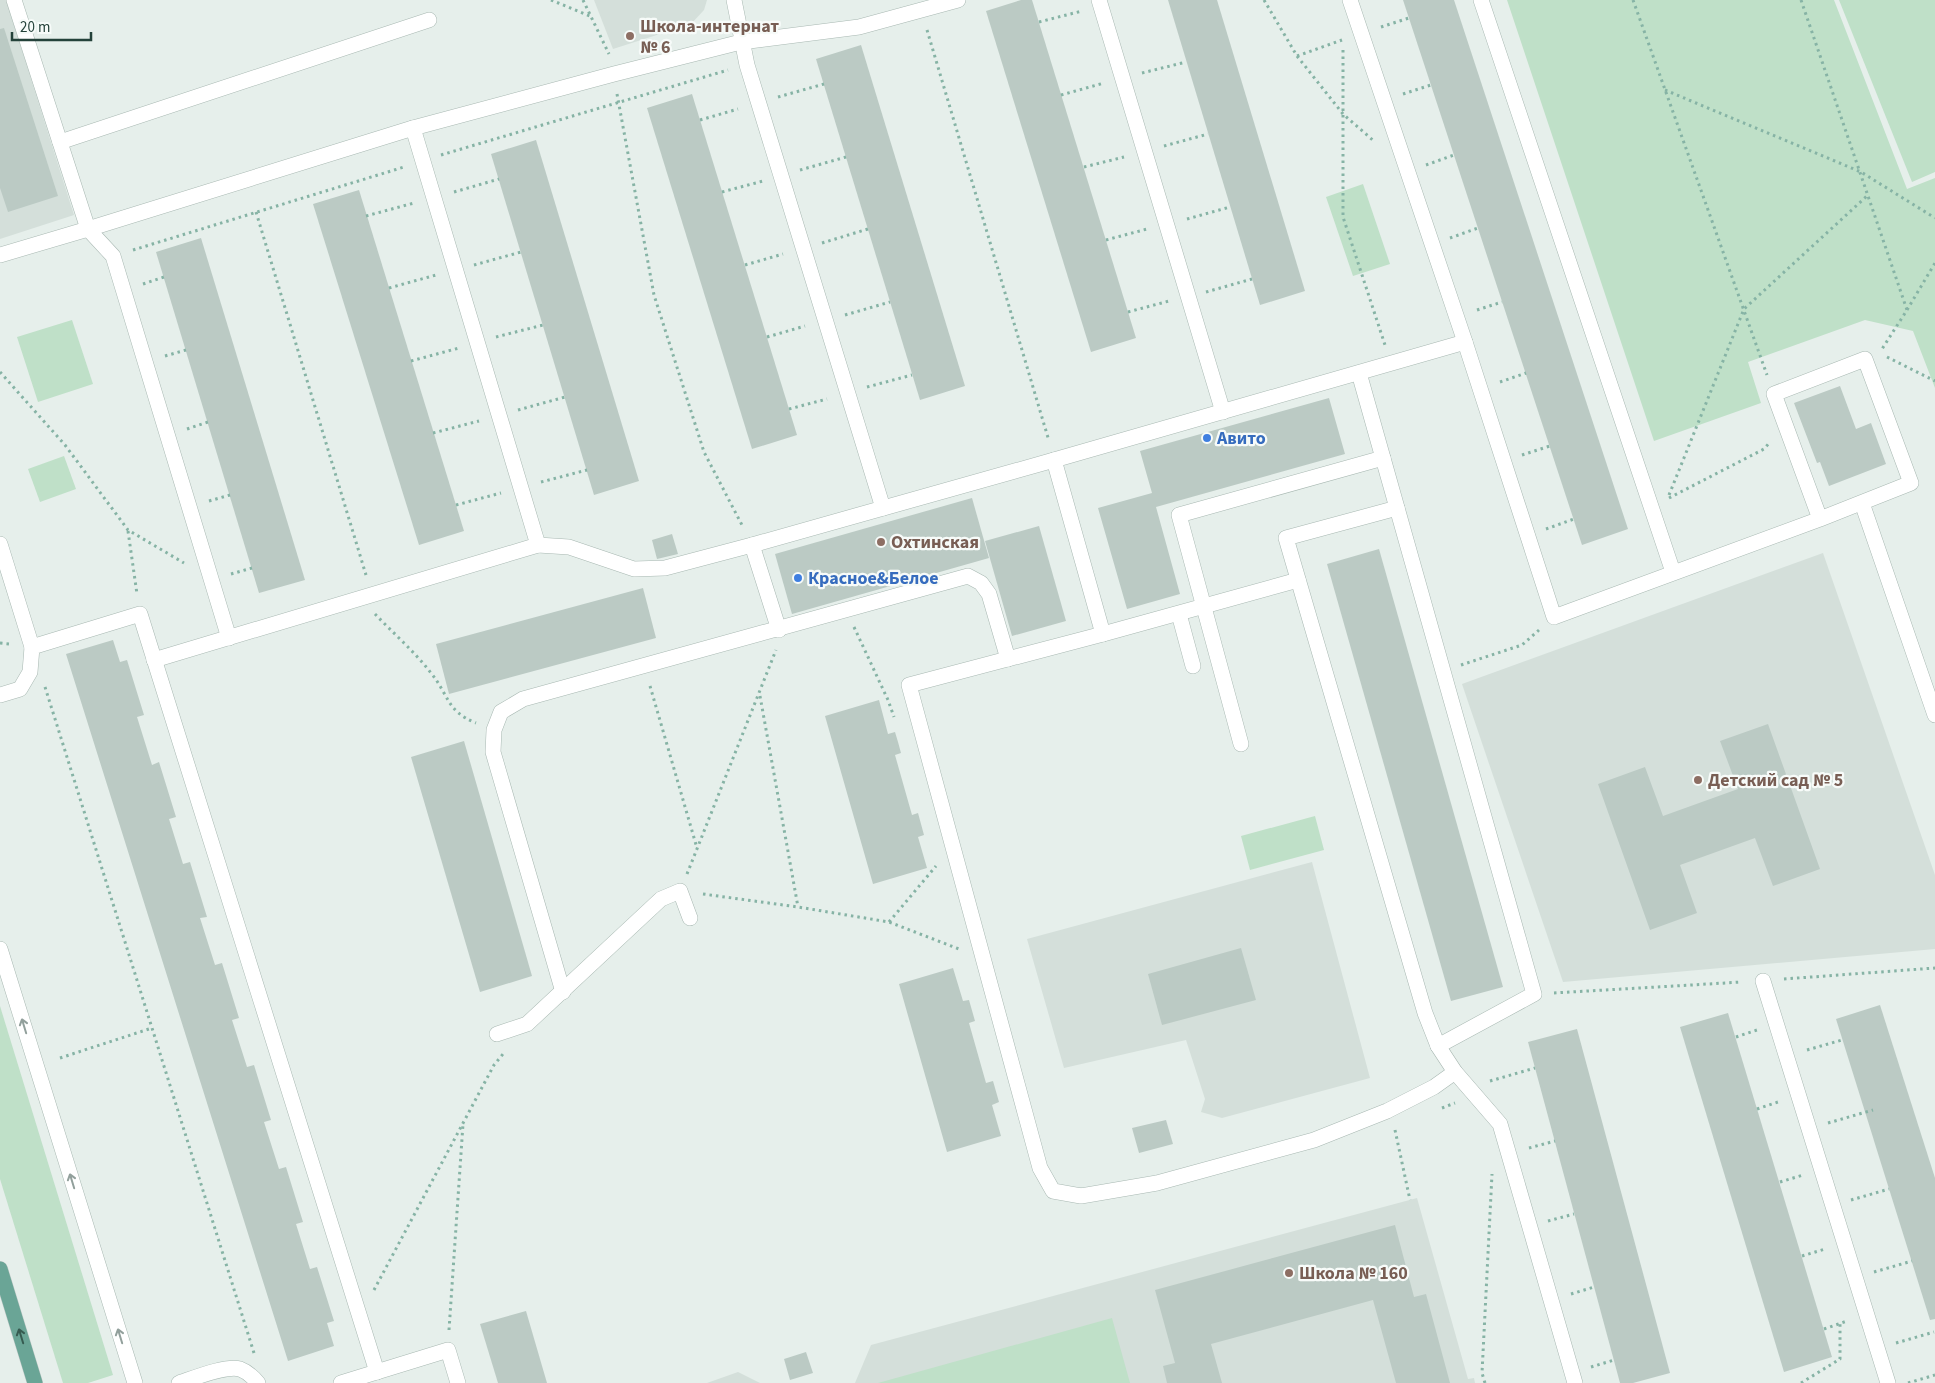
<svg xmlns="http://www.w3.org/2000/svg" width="1935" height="1383" viewBox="0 0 1935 1383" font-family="'Source Sans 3',sans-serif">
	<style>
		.built { fill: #d4dfda }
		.green { fill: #bfe0c8 }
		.building { fill: #bbcac4 }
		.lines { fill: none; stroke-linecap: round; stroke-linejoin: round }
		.minor-casing { stroke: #a8b8b2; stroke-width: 16 }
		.major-casing { stroke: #c2cac8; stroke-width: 16 }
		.path { stroke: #86b3a5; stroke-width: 3; stroke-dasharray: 2.5 4; stroke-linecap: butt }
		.minor { stroke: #fff; stroke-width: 15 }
		.major { stroke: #6aa596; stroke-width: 15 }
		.oneway { stroke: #92a09c }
		.oneway2 { stroke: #365b51 }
		.education-dot { fill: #8d6e63; stroke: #f7fbf9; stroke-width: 2 }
		.shop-dot { fill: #3f7fe0; stroke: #f7fbf9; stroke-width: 2 }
		.labels { text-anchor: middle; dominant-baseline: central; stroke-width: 4.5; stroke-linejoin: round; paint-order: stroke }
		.education-label { font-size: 18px; font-weight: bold; fill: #785e54; stroke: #f7fbf9; text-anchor: start }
		.shop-label { font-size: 18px; font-weight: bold; fill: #366cbe; stroke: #f7fbf9; text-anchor: start }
	</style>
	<rect width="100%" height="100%" fill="#e6efeb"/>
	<g class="built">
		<polygon points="0,0 6,0 74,215 0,239"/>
		<polygon points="594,0 707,0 704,10 691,24 613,49"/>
		<polygon points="1823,553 1935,875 1935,949 1563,982 1462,684"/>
		<polygon points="1312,862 1370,1078 1222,1118 1201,1112 1205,1099 1186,1040 1064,1068 1027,939"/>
		<polygon points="1417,1198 1468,1379 1474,1378 1475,1383 855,1383 871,1345"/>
		<polygon points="738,1372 760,1383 707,1383"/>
	</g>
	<g class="green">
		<polygon points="1507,0 1834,0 1907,189 1935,178 1935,388 1913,331 1865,320 1748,362 1761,403 1654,441"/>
		<polygon points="1839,0 1935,0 1935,172 1912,182"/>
		<polygon points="1363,184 1390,264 1353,276 1326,197"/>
		<polygon points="72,320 93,384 38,402 17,337"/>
		<polygon points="64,456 76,489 40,502 28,469"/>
		<polygon points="1315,816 1324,850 1250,870 1241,836"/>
		<polygon points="0,1006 113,1375 88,1383 63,1383 0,1179"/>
		<polygon points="1112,1318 1130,1383 878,1383"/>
	</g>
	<g class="building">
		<polygon points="1021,0 1032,0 1136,338 1091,352 986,11"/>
		<polygon points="1168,0 1217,0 1305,291 1260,305"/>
		<polygon points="1403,0 1454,0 1628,529 1582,545"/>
		<polygon points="4,28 58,196 8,212 0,188 0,29"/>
		<polygon points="861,45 965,386 920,400 816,59"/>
		<polygon points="692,94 797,435 752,449 647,108"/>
		<polygon points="536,140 639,481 594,495 491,154"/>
		<polygon points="359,190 464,531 419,545 313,204"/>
		<polygon points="201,238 305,580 259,593 156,252"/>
		<polygon points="1840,386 1856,429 1871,423 1886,464 1829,486 1820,462 1817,463 1794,403"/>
		<polygon points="1329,398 1345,454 1156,507 1180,594 1127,609 1098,508 1152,493 1140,451"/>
		<polygon points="972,498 989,558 792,614 775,554"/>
		<polygon points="1039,526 1066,621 1012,636 985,541"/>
		<polygon points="672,534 678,554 657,559 652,540"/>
		<polygon points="1379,549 1503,987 1451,1001 1327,564"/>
		<polygon points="643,588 656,638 449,694 436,644"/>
		<polygon points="113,640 120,662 127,660 144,715 137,717 152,765 159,762 176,817 169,819 183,864 190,862 207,917 200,918 215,965 222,963 239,1018 232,1020 247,1067 254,1065 271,1120 264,1122 279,1169 286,1167 303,1222 296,1224 310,1269 317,1267 334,1321 327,1323 334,1346 288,1361 66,654"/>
		<polygon points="879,700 888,734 895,732 898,742 901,753 895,755 912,815 918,813 924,835 918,837 927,868 873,884 825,716"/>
		<polygon points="1768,724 1820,869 1773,886 1755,838 1680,865 1697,913 1650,930 1598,784 1645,767 1663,816 1738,789 1720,741"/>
		<polygon points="464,741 532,976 480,992 411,757"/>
		<polygon points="1241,948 1256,1000 1162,1025 1148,974"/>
		<polygon points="953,968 963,1001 969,1000 975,1021 969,1023 986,1083 993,1081 999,1102 992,1105 1001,1136 947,1152 899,984"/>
		<polygon points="1880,1005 1935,1178 1935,1319 1930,1320 1836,1019"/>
		<polygon points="1728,1013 1832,1357 1784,1372 1680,1027"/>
		<polygon points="1577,1029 1670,1373 1633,1383 1620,1383 1528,1042"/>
		<polygon points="1166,1120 1173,1144 1139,1153 1132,1128"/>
		<polygon points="1395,1225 1414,1297 1426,1294 1450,1383 1396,1383 1373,1300 1211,1344 1222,1383 1167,1383 1163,1366 1175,1363 1155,1290"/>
		<polygon points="526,1311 547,1383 498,1383 480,1324"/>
		<polygon points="806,1352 813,1373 790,1380 784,1359"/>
	</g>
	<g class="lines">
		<defs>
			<g id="minor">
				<polyline points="14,0 88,229 113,256 229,638"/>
				<polyline points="734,0 747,65 883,508"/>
				<polyline points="1099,0 1223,412"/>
				<polyline points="1350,0 1465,342 1554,617 1820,519 1911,483 1865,359 1774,394 1820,519"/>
				<polyline points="1481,0 1673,572"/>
				<polyline points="60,142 429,20"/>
				<polyline points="0,255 88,229 413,128 614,74 741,42 859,27 958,0"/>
				<polyline points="1359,373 1534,994 1438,1046"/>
				<polyline points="1054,460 1103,634 1298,580"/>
				<polyline points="1862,503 1935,715"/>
				<polyline points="1397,508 1286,538 1425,1013 1438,1046 1455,1072 1500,1124 1575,1383"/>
				<polyline points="0,544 32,647"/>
				<polyline points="538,545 569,547 634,569 665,568 752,545 1054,460 1465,342"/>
				<polyline points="752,545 779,630"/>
				<polyline points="1179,614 1193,666"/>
				<polyline points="1103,634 909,685 1040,1168 1053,1191 1081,1196 1157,1183 1314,1140 1387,1111 1434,1087 1455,1072"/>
				<polyline points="154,660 538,545 413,128"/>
				<polyline points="0,695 20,689 30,672 32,647 140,614 377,1372"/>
				<polyline points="1241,744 1179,515 1383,458"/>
				<polyline points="0,949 135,1383"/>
				<polyline points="1763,981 1888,1383"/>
				<polyline points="563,992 493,752 494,730 501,712 523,699 968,576 981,583 989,594 1008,659"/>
				<polyline points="497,1034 527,1024 661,899 680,891 690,918"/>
				<path d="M179,1383C194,1378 226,1365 240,1369C248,1372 253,1377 258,1383"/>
				<polyline points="341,1383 448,1350 458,1383"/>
			</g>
			<polyline id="major" points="0,1269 35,1383"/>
		</defs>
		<use href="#minor" class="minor-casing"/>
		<use href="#major" class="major-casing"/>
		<g class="path">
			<polyline points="551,0 592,17"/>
			<polyline points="583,0 609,54"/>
			<polyline points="1264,0 1297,56 1343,114 1375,142"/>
			<polyline points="1633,0 1767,375"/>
			<polyline points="1801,0 1907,310 1882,349"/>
			<polyline points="1039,22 1082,11"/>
			<polyline points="1381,27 1409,18"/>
			<polyline points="927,30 1049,441"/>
			<polyline points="1343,50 1343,217 1385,345"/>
			<polyline points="1297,56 1342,40"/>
			<polyline points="1142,73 1186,62"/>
			<polyline points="1665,90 1861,172 1935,218"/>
			<polyline points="617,94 654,295 704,452 743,527"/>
			<polyline points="1403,94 1431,85"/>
			<polyline points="1061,95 1104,83"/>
			<polyline points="778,97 824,84"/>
			<polyline points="700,120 738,109"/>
			<polyline points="1164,146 1208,134"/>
			<polyline points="441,155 728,70"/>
			<polyline points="1426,165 1454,155"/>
			<polyline points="1084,167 1124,157"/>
			<polyline points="800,170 846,157"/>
			<polyline points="454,192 499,179"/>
			<polyline points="722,192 763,181"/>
			<polyline points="256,212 366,575"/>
			<polyline points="366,216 414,203"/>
			<polyline points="1187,219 1230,207"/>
			<polyline points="1450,238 1478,228"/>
			<polyline points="1106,240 1147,229"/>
			<polyline points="822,243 868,229"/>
			<polyline points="133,250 404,167"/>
			<polyline points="474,265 521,252"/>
			<polyline points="745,265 783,254"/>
			<polyline points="143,284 164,277"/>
			<polyline points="389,288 436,275"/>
			<polyline points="1206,292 1252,279"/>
			<polyline points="1477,310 1502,302"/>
			<polyline points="1907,310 1935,263"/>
			<polyline points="1128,312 1169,301"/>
			<polyline points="845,315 890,302"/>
			<polyline points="496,337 543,325"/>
			<polyline points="767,337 805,326"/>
			<polyline points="165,356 186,350"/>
			<polyline points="1887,357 1935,381"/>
			<polyline points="411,361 459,348"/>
			<polyline points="0,372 65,445 128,530 184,563"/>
			<polyline points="1500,382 1526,373"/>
			<polyline points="867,387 912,375"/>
			<polyline points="789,409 827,399"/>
			<polyline points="518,410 565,397"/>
			<polyline points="187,429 208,422"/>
			<polyline points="433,433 479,421"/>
			<polyline points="1522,455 1550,446"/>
			<polyline points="541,482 587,470"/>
			<polyline points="1669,495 1744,309 1868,195"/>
			<polyline points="1669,498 1764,449 1770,442"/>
			<polyline points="209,501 230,495"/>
			<polyline points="456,505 501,493"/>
			<polyline points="1546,529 1574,519"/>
			<polyline points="128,531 137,594"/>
			<polyline points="231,574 252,568"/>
			<path d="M375,614C393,633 415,652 431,673C449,695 446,711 476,723"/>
			<polyline points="854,627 888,700 894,717"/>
			<polyline points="0,643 10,644"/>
			<polyline points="1461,665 1522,645 1539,630"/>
			<polyline points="650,686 697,848"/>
			<polyline points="45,687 254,1353"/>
			<polyline points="760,696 798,907"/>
			<polyline points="687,874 776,650"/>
			<polyline points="703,894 798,907 889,922 959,949"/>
			<polyline points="889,922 936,866"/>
			<polyline points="1784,979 1935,968"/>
			<polyline points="1554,993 1742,982"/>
			<polyline points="1736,1037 1757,1030"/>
			<polyline points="1807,1050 1842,1040"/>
			<polyline points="60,1058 152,1028"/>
			<polyline points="1490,1081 1535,1068"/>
			<polyline points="1442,1108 1455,1103"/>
			<polyline points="1757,1109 1781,1101"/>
			<polyline points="1828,1123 1873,1110"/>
			<polyline points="1395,1130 1410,1200"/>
			<polyline points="1529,1148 1555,1141"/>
			<polyline points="1780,1182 1803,1175"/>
			<polyline points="1851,1200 1889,1189"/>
			<polyline points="1548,1221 1574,1214"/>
			<polyline points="1802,1256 1825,1249"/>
			<polyline points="1874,1272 1912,1261"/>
			<polyline points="374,1290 494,1065 503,1054"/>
			<polyline points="1571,1294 1594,1287"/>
			<polyline points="1824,1329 1847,1321"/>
			<polyline points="449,1330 463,1124"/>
			<polyline points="1896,1343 1934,1332"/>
			<polyline points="1591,1367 1614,1360"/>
			<polyline points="1485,1383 1482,1373 1492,1174"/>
			<polyline points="1801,1383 1840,1359 1840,1323"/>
			<polyline points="1908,1383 1935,1375"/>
		</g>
		<use href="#minor" class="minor"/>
		<use href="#major" class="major"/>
	</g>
	<defs><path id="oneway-shaft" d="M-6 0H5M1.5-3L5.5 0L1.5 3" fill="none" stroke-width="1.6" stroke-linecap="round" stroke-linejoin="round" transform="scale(1.25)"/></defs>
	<g class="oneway">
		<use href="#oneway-shaft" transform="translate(24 1026) rotate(-107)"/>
		<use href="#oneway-shaft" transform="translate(72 1181) rotate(-107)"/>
		<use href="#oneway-shaft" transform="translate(120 1336) rotate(-107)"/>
	</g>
	<use class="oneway2" href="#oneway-shaft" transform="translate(21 1336) rotate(-107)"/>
	<g class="education-dot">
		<circle cx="630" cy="36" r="5"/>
		<circle cx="881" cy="542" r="5"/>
		<circle cx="1698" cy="780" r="5"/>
		<circle cx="1289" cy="1273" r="5"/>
	</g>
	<g class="shop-dot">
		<circle cx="1207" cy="438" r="5"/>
		<circle cx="798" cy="578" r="5"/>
	</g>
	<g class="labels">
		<g class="education-label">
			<text x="640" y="26">Школа-интернат<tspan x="640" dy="21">№ 6</tspan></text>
			<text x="891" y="542">Охтинская</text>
			<text x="1708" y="780">Детский сад № 5</text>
			<text x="1299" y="1273">Школа № 160</text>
		</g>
		<g class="shop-label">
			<text x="1217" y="438">Авито</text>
			<text x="808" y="578">Красное&amp;Белое</text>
		</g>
	</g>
	<path d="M12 32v8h79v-8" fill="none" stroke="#24423a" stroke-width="2.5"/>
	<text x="20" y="32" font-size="15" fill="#24423a" stroke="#f7fbf9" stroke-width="4" paint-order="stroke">20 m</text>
</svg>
